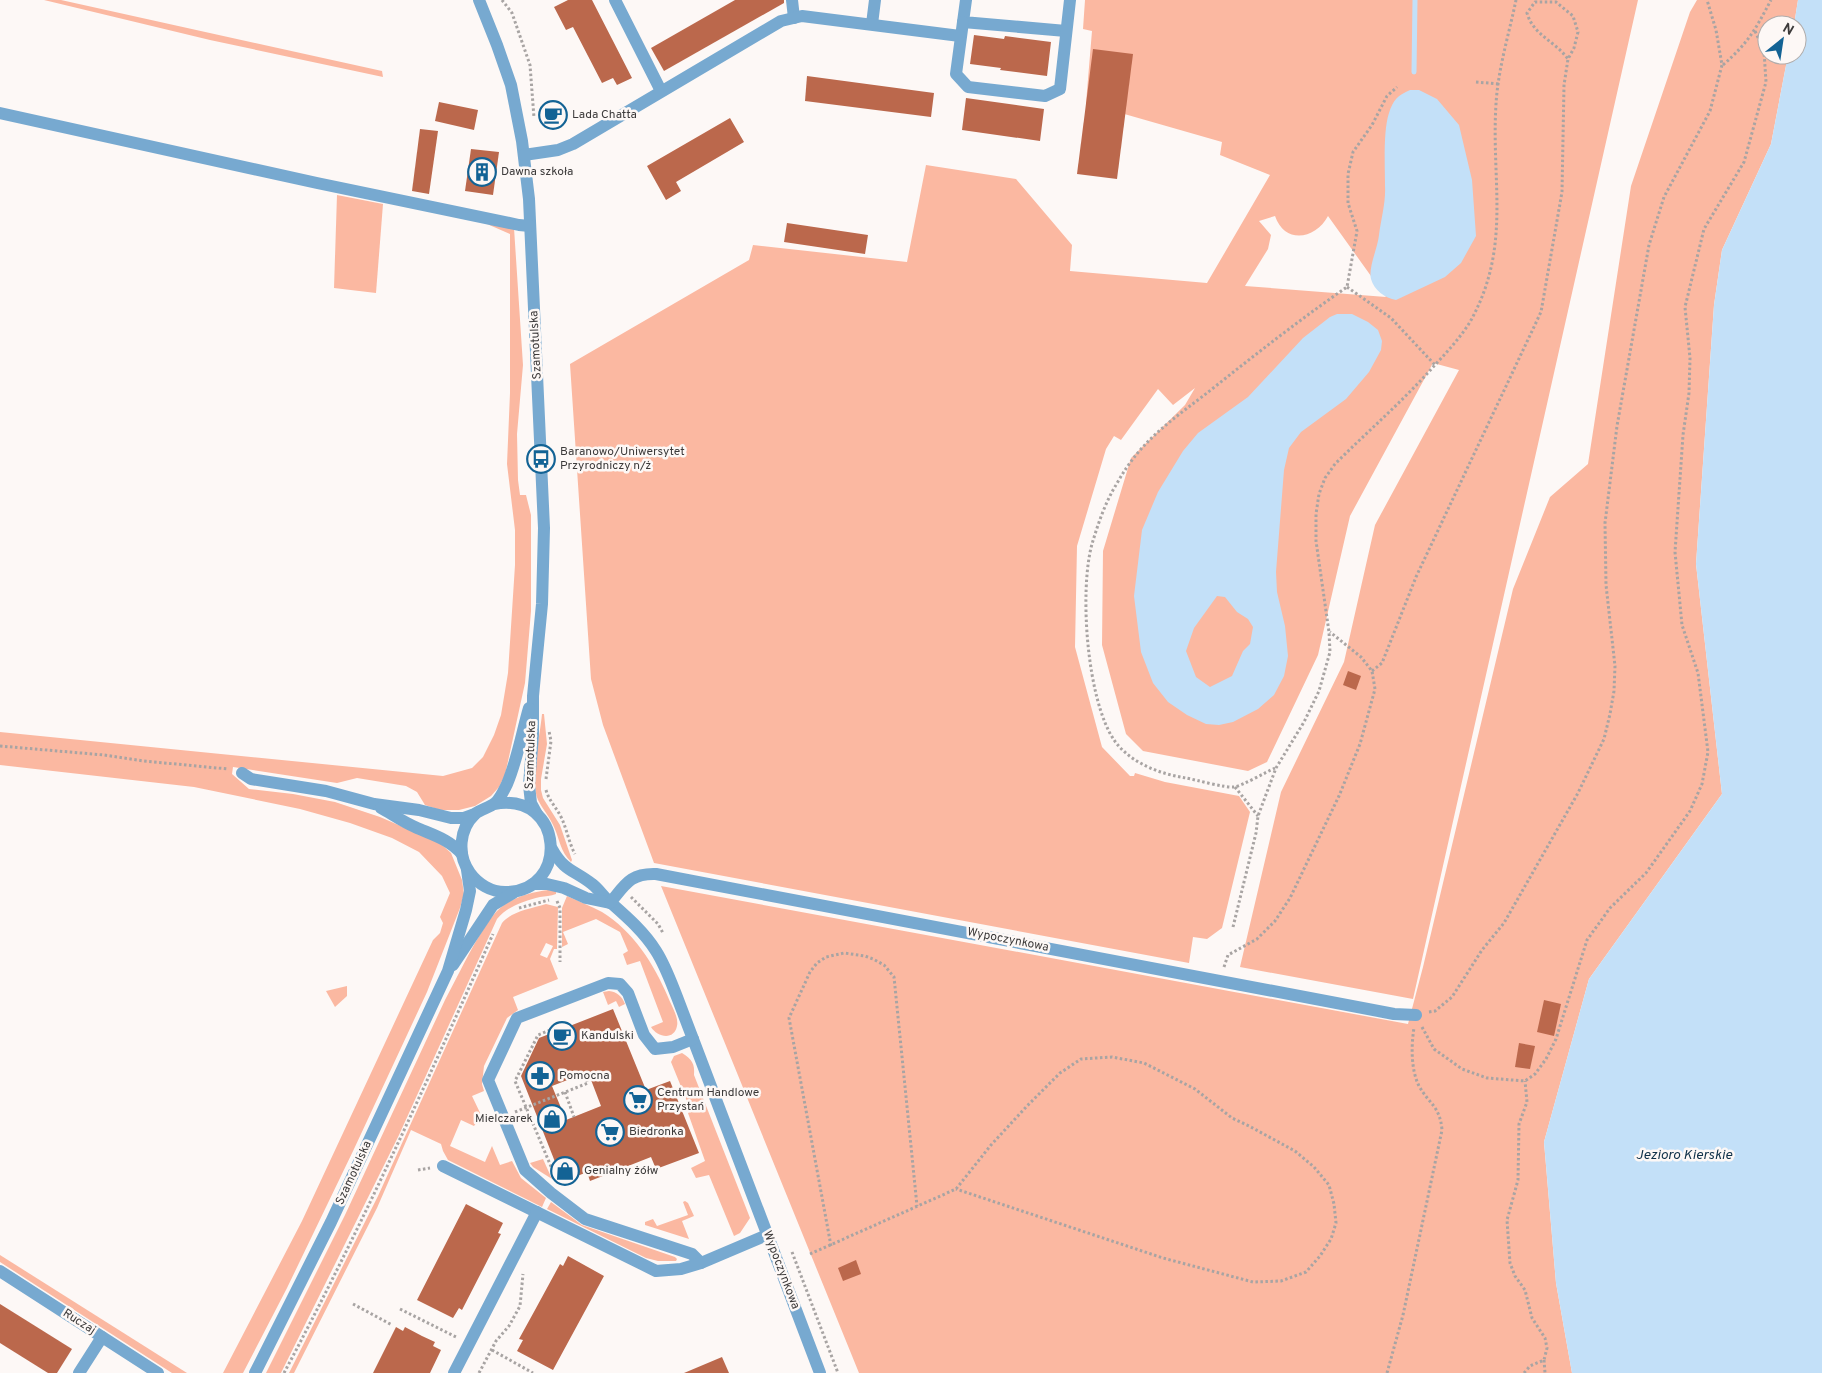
<svg xmlns="http://www.w3.org/2000/svg" width="1822" height="1373" viewBox="0 0 1822 1373" font-family="Overpass,sans-serif">
	<style>
		.green { fill: #fbb8a1; fill-rule: evenodd }
		.water { fill: #c3e0f8; fill-rule: evenodd }
		.lines { fill: none; stroke-linecap: round; stroke-linejoin: round }
		.stream { stroke: #c3e0f8; stroke-width: 5 }
		.building { fill: #bb684c; fill-rule: evenodd }
		.path { stroke: #a8a4a3; stroke-width: 3; stroke-dasharray: 2.5 2.5; stroke-linecap: butt }
		.minor { stroke: #77a9d0; stroke-width: 12 }
		.labels { text-anchor: middle; dominant-baseline: central; stroke-width: 5; stroke-linejoin: round; paint-order: stroke }
		.poi-label { font-size: 12px; fill: #3c3a3a; stroke: #fdf8f6; text-anchor: start }
		.street-label { font-size: 12px; fill: #3c3a3a; stroke: #fdf8f6 }
		.water-label { font-size: 14px; font-style: italic; fill: #0f3149; stroke: #fdf8f6 }
	</style>
	<rect width="100%" height="100%" fill="#fdf8f6"/>
	<g class="green">
		<polygon points="44,0 61,0 382,71 383,77 210,40"/>
		<path d="M1085,0H1638L1413,999L1240,967L1281,792L1344,662L1375,525L1459,370L1433,363L1350,516L1318,655L1267,762L1248,771L1143,751L1126,734L1102,645L1103,551L1131,458L1185,405L1195,388L1173,405L1158,389L1121,440L1114,436L1106,449L1077,546L1075,647L1102,747L1130,776H1134L1135,773L1165,782L1239,796L1250,812L1222,928L1207,939L1193,937L1189,963L654,863L603,725L591,679L570,364L749,260L753,245L907,262L926,165L1016,179L1072,245L1070,271L1207,283L1270,175L1220,155L1222,142L1086,103L1092,31L1083,29ZM1275,216C1285,245 1316,239 1328,216L1386,297L1245,286L1268,249L1271,235L1259,221Z"/>
		<polygon points="1697,0 1798,0 1794,25 1767,25 1767,55 1788,55 1771,144 1722,250 1714,305 1696,564 1722,794 1589,979 1544,1142 1556,1283 1572,1373 859,1373 661,886 1408,1024 1423,967 1513,589 1550,497 1588,464 1631,186 1690,12"/>
		<polygon points="337,195 383,204 376,293 334,288"/>
		<polygon points="487,224 514,228 523,365 517,434 518,480 520,495 526,495 531,515 531,611 525,683 505,775 499,787 491,796 475,806 459,810 440,810 425,805 417,792 406,786 357,778 337,783 233,767 232,774 249,789 293,794 335,802 380,817 440,843 451,853 462,880 464,894 460,908 427,992 354,1149 287,1288 243,1373 223,1373 302,1221 433,940 440,933 443,923 440,917 450,893 442,876 419,852 392,838 350,823 300,809 194,787 0,765 0,732 443,776 472,768 483,757 494,735 501,715 508,673 515,565 515,530 507,464 510,393 510,234"/>
		<path d="M542,714H544L547,744L541,779V790L543,798L560,825L572,860L571,862C560,851 560,840 554,827C550,817 543,810 538,800C530,782 540,735 542,714Z"/>
		<path d="M548,890L556,891V894C551,896 545,896 540,897C524,901 508,906 497,919L399,1135L281,1373H266L345,1215L445,1000C458,977 484,918 504,905C517,896 533,892 548,890Z"/>
		<path d="M567,896C578,901 591,906 602,912C633,931 654,964 668,997C671,1005 679,1017 677,1026C674,1041 657,1037 651,1027L663,1022L640,961L627,965L623,954L628,951L620,932L596,919L563,932L568,944L562,947V908Z"/>
		<path d="M546,904L558,907L557,949H554L550,959L558,979L513,997L518,1010L507,1018L484,1066L482,1084L484,1091L472,1096L483,1119L477,1122L474,1126L461,1120L450,1146L485,1162L492,1146L500,1165L512,1161L521,1178L546,1198L542,1207L448,1160L443,1151L441,1144L411,1130L377,1208L294,1373H289L378,1196L502,923C512,911 530,909 546,904ZM546,943L553,946L547,958L540,955Z"/>
		<polygon points="347,986 347,996 335,1007 326,991"/>
		<path d="M609,991C617,992 622,996 625,1004L619,1007L616,1001L608,1005L603,992Z"/>
		<path d="M682,1053C692,1059 695,1064 694,1075L750,1218L740,1233L734,1236L709,1175L696,1178L691,1168L705,1161L688,1113L691,1111L671,1062L674,1056Z"/>
		<polygon points="543,1159 552,1179 533,1167 530,1163"/>
		<polygon points="685,1201 688,1203 694,1216 682,1221 689,1239 645,1225 645,1222 653,1219 657,1226 688,1215 683,1202"/>
		<polygon points="551,1202 582,1225 675,1257 677,1259 676,1261 658,1261 646,1258 547,1209"/>
		<polygon points="0,1255 187,1373 172,1373 0,1262"/>
	</g>
	<g class="water">
		<polygon points="1798,0 1822,0 1822,1373 1572,1373 1556,1283 1544,1142 1589,979 1722,794 1696,564 1714,305 1722,250 1771,144 1788,55 1797,55 1797,25 1794,25"/>
		<path d="M1410,90H1419L1437,99L1459,125L1472,180L1476,236L1461,263L1445,277L1396,300C1385,298 1374,290 1371,279C1368,268 1378,247 1379,235C1381,219 1386,202 1385,186C1385,167 1383,131 1389,113C1393,100 1398,95 1410,90Z"/>
		<path d="M1337,314H1352L1368,322L1378,330L1382,341L1381,350L1369,372L1346,399L1301,432L1289,448L1284,470L1276,572L1277,592L1285,626L1288,656L1284,676L1274,695L1258,709L1233,722L1219,725L1206,724L1187,715L1168,702L1153,683L1141,652L1134,596L1142,530L1158,492L1183,451L1198,433L1248,397L1303,338L1330,317ZM1217,596L1225,597L1237,612L1248,619L1253,627L1250,644L1243,651L1232,676L1210,687L1196,677L1186,651L1194,628Z"/>
	</g>
	<g class="lines">
		<polyline class="stream" points="1414,72 1415,0"/>
	</g>
	<g class="building">
		<polygon points="568,0 592,0 632,78 617,85 613,78 602,83 573,27 566,30 554,7"/>
		<polygon points="735,0 784,0 784,3 664,71 651,48"/>
		<polygon points="974,35 1004,39 1005,36 1051,42 1047,76 1000,70 1001,68 970,64"/>
		<polygon points="1093,49 1133,54 1117,179 1077,174"/>
		<polygon points="807,76 934,93 931,117 805,101"/>
		<polygon points="966,98 1044,109 1040,141 962,130"/>
		<polygon points="439,102 478,110 474,130 435,121"/>
		<polygon points="730,118 744,142 676,182 681,191 666,200 647,166"/>
		<polygon points="420,129 438,131 429,194 412,191"/>
		<polygon points="471,149 499,152 493,195 465,191"/>
		<polygon points="787,223 868,235 865,254 784,242"/>
		<polygon points="1348,671 1361,676 1356,690 1343,685"/>
		<polygon points="1544,1000 1561,1004 1554,1036 1537,1032"/>
		<path d="M613,1009L646,1090L670,1081L699,1153L656,1169L651,1157L590,1181L587,1172L563,1182L521,1076L539,1038ZM588,1072L601,1106L566,1120L552,1086Z"/>
		<polygon points="1519,1043 1535,1046 1530,1069 1515,1067"/>
		<polygon points="466,1204 503,1223 498,1233 501,1234 462,1310 459,1308 453,1318 417,1300"/>
		<polygon points="568,1256 604,1276 553,1370 517,1351 523,1340 519,1339 535,1310 560,1264 563,1266"/>
		<polygon points="856,1260 861,1274 843,1281 838,1268"/>
		<polygon points="0,1304 72,1349 57,1373 48,1373 0,1343"/>
		<polygon points="396,1327 403,1331 405,1327 422,1336 435,1342 433,1346 441,1350 430,1373 373,1373"/>
		<polygon points="722,1357 729,1373 684,1373"/>
	</g>
	<g class="lines">
		<g class="path">
			<polyline points="502,0 512,13 530,65 534,118"/>
			<path d="M1723,65C1749,42 1755,30 1771,0"/>
			<polyline points="1476,82 1499,84"/>
			<polyline points="1347,287 1391,318 1435,365"/>
			<path d="M1372,671L1382,663L1416,577L1541,312L1562,192L1564,85L1568,59L1574,48L1578,32L1573,16L1556,2H1535L1527,13C1533,35 1555,41 1568,59"/>
			<polyline points="0,746 104,755 144,761 228,769"/>
			<path d="M1275,768C1266,772 1242,786 1234,787C1225,788 1197,780 1186,778C1160,774 1130,763 1114,740C1087,700 1079,591 1092,544C1098,524 1105,503 1116,485C1143,436 1175,419 1217,385C1260,351 1302,318 1347,287L1357,231L1348,203V174L1353,152L1372,125L1387,96L1397,87"/>
			<polyline points="546,779 551,741 549,731"/>
			<polyline points="1235,787 1258,816"/>
			<path d="M546,790C549,801 557,808 562,819C567,830 569,843 575,854"/>
			<polyline points="631,897 658,924 663,933"/>
			<polyline points="557,901 560,908 560,962"/>
			<polyline points="519,908 549,900"/>
			<path d="M1233,927L1256,833L1258,816L1276,768L1304,722L1319,691L1330,652L1329,632L1316,541V514L1319,494L1325,478L1335,464C1368,431 1403,401 1434,366C1447,352 1460,338 1470,322C1512,247 1491,183 1496,104C1498,69 1509,34 1516,0"/>
			<polyline points="1224,967 1228,955 1257,939 1275,921 1290,898 1339,796 1360,744 1375,689 1372,671 1361,657 1330,632"/>
			<polyline points="1429,1012 1435,1011 1452,997 1482,950 1504,923 1578,793 1604,739 1610,714 1614,691 1615,666 1606,585 1605,523 1617,426 1649,245 1664,197 1710,111 1722,65 1716,30 1707,0"/>
			<polyline points="1422,1027 1434,1049 1462,1069 1487,1078 1525,1081 1535,1074 1546,1059 1556,1039 1587,940 1610,908 1646,873 1690,811 1702,784 1708,752 1698,673 1682,625 1675,552 1683,435 1689,393 1690,358 1685,307 1704,229 1744,162 1766,82 1764,51 1755,31"/>
			<polyline points="565,1092 574,1117"/>
			<polyline points="515,1112 588,1083 584,1073"/>
			<polyline points="418,1170 430,1168"/>
			<polyline points="555,1176 515,1081 538,1035 565,1024"/>
			<polyline points="831,1246 789,1018 810,972 817,963 826,957 844,953 865,956 873,959 884,965 894,977 917,1206"/>
			<polyline points="792,1252 838,1373"/>
			<polyline points="810,1254 956,1189 991,1145 1027,1106 1060,1073 1081,1059 1112,1057 1144,1063 1195,1089 1232,1118 1249,1126 1295,1151 1314,1167 1329,1185 1334,1204 1336,1223 1331,1239 1320,1256 1306,1272 1281,1281 1253,1282 1163,1258 956,1189"/>
			<polyline points="353,1304 392,1325"/>
			<polyline points="400,1309 458,1338"/>
			<polyline points="492,1350 533,1373"/>
			<polyline points="1544,1360 1545,1373"/>
			<path d="M284,1373C360,1230 427,1082 493,934"/>
			<polyline points="479,1373 496,1341 509,1326 520,1306 523,1274"/>
			<path d="M1387,1373L1403,1315L1442,1130C1440,1106 1429,1104 1419,1086C1411,1070 1411,1046 1414,1028"/>
			<polyline points="1524,1373 1530,1366 1544,1360 1547,1348 1545,1338 1532,1318 1525,1290 1515,1276 1510,1263 1507,1220 1518,1180 1519,1124 1527,1102 1525,1081"/>
		</g>
		<g class="minor">
			<polyline points="479,0 497,45 511,85 522,141 529,199 544,528 542,604 533,696 533,735 529,785 531,803 537,814"/>
			<polyline points="615,0 661,91"/>
			<polyline points="792,0 794,18"/>
			<polyline points="966,0 963,22 1066,31"/>
			<polyline points="963,22 956,74 968,87 1045,96 1060,89 1070,0"/>
			<polyline points="872,24 875,0"/>
			<polyline points="0,113 317,183 519,225 530,226"/>
			<polyline points="524,155 558,150 573,144 781,21 802,16 960,36"/>
			<polyline points="242,773 251,779 326,791 374,804 419,810 451,818 464,818 475,814"/>
			<path d="M494,804C565,791 570,893 505,892C491,892 478,884 470,873C457,855 459,829 475,814C481,809 489,808 495,803C500,799 504,790 507,784C517,761 522,732 529,708"/>
			<path d="M381,808C392,814 403,822 415,827C433,835 449,839 462,854"/>
			<path d="M552,849C564,871 574,870 592,884C599,889 604,898 611,903C628,918 644,932 656,951C665,965 671,982 677,997L820,1373"/>
			<polyline points="533,884 547,884 564,888 586,898 610,903"/>
			<path d="M610,903C625,885 630,873 656,874L1394,1014L1416,1015"/>
			<polyline points="453,965 493,905 513,893"/>
			<polyline points="693,1039 673,1047 655,1049 644,1035 628,993 620,984 608,983 517,1018 488,1080 525,1170 551,1193 585,1219 692,1254 701,1263"/>
			<polyline points="443,1166 656,1271 681,1269 701,1263 767,1235"/>
			<polyline points="0,1271 158,1373"/>
			<polyline points="79,1373 102,1337"/>
			<polyline points="255,1373 331,1222 448,971 466,910 470,891 467,870"/>
			<polyline points="454,1373 537,1212"/>
		</g>
	</g>
	<defs>
		<symbol id="cafe-ring" viewBox="-11 -11 22 22"><circle r="9.5" fill="#fdf8f6" stroke="#136395" stroke-width="1.5"/><path d="M-5.5-4.5H6V0H3Q3 3.5 0 3.5H-2.5Q-5.5 3.5-5.5 0ZM3-3.2v2h1.7v-2ZM-6 4.5H4V6H-6Z" fill="#136395"/></symbol>
		<symbol id="building-ring" viewBox="-11 -11 22 22"><circle r="9.5" fill="#fdf8f6" stroke="#136395" stroke-width="1.5"/><path d="M-4-6H4V6H1V3H-1V6H-4ZM-2.5-4.3h1.7v1.8h-1.7ZM.8-4.3h1.7v1.8H.8ZM-2.5-1h1.7V.8h-1.7ZM.8-1h1.7V.8H.8Z" fill="#136395"/></symbol>
		<symbol id="bus-ring" viewBox="-11 -11 22 22"><circle r="9.5" fill="#fdf8f6" stroke="#136395" stroke-width="1.5"/><path d="M-5-6H5V4H4V6H2V4H-2V6H-4V4H-5ZM-3.5-4V0h7V-4ZM-3.5 1.2v1.5H-2V1.2ZM2 1.2v1.5H3.5V1.2Z" fill="#136395"/></symbol>
		<symbol id="pharmacy-ring" viewBox="-11 -11 22 22"><circle r="9.5" fill="#fdf8f6" stroke="#136395" stroke-width="1.5"/><path d="M-2-6h4v4h4v4h-4v4h-4v-4h-4v-4h4Z" fill="#136395"/></symbol>
		<symbol id="supermarket-ring" viewBox="-11 -11 22 22"><circle r="9.5" fill="#fdf8f6" stroke="#136395" stroke-width="1.5"/><path d="M-6-5.5h2.5l.6 2H6L4.5 2H-2.5L-4.4-4H-6ZM-1.5 3.2a1.3 1.3 0 1 0 .1 0ZM3 3.2a1.3 1.3 0 1 0 .1 0Z" fill="#136395"/></symbol>
		<symbol id="shop-ring" viewBox="-11 -11 22 22"><circle r="9.5" fill="#fdf8f6" stroke="#136395" stroke-width="1.5"/><path d="M-5-2.5h2.3a2.7 3.5 0 0 1 5.4 0H5L5.5 6h-11ZM-1.5-2.5h3a1.5 2.3 0 0 0-3 0Z" fill="#136395"/></symbol>
	</defs>
	<g fill-rule="evenodd">
		<use href="#cafe-ring" x="537" y="99" width="32" height="32"/>
		<use href="#building-ring" x="466" y="156" width="32" height="32"/>
		<use href="#bus-ring" x="525" y="443" width="32" height="32"/>
		<use href="#cafe-ring" x="546" y="1020" width="32" height="32"/>
		<use href="#pharmacy-ring" x="524" y="1060" width="32" height="32"/>
		<use href="#supermarket-ring" x="622" y="1084" width="32" height="32"/>
		<use href="#shop-ring" x="536" y="1103" width="32" height="32"/>
		<use href="#supermarket-ring" x="594" y="1116" width="32" height="32"/>
		<use href="#shop-ring" x="549" y="1155" width="32" height="32"/>
	</g>
	<g class="labels">
		<g class="poi-label">
			<text x="572" y="115">Lada Chatta</text>
			<text x="501" y="172">Dawna szkoła</text>
			<text x="560" y="452">Baranowo/Uniwersytet<tspan x="560" dy="14">Przyrodniczy n/ż</tspan></text>
			<text x="581" y="1036">Kandulski</text>
			<text x="559" y="1076">Pomocna</text>
			<text x="657" y="1093">Centrum Handlowe<tspan x="657" dy="14">Przystań</tspan></text>
			<text x="533" y="1119" text-anchor="end">Mielczarek</text>
			<text x="629" y="1132">Biedronka</text>
			<text x="584" y="1171">Genialny żółw</text>
		</g>
		<g class="street-label">
			<text transform="translate(536 345) rotate(-93)">Szamotulska</text>
			<text transform="translate(531 755) rotate(-88)">Szamotulska</text>
			<text transform="translate(1008 940) rotate(11)">Wypoczynkowa</text>
			<text transform="translate(354 1173) rotate(-65)">Szamotulska</text>
			<text transform="translate(781 1270) rotate(69)">Wypoczynkowa</text>
			<text transform="translate(79 1322) rotate(33)">Ruczaj</text>
		</g>
		<g class="water-label">
			<text x="1684" y="1155">Jezioro Kierskie</text>
		</g>
	</g>
	<g transform="translate(1782 40) rotate(30)"><circle r="24" fill="#fdf8f6" stroke="#b0acab"/>
	<path d="M0-4L9 19L0 12L-9 19Z" fill="#136395"/>
	<text y="-8" font-size="14" font-weight="bold" text-anchor="middle" fill="#3c3a3a">N</text>
	</g>
</svg>
